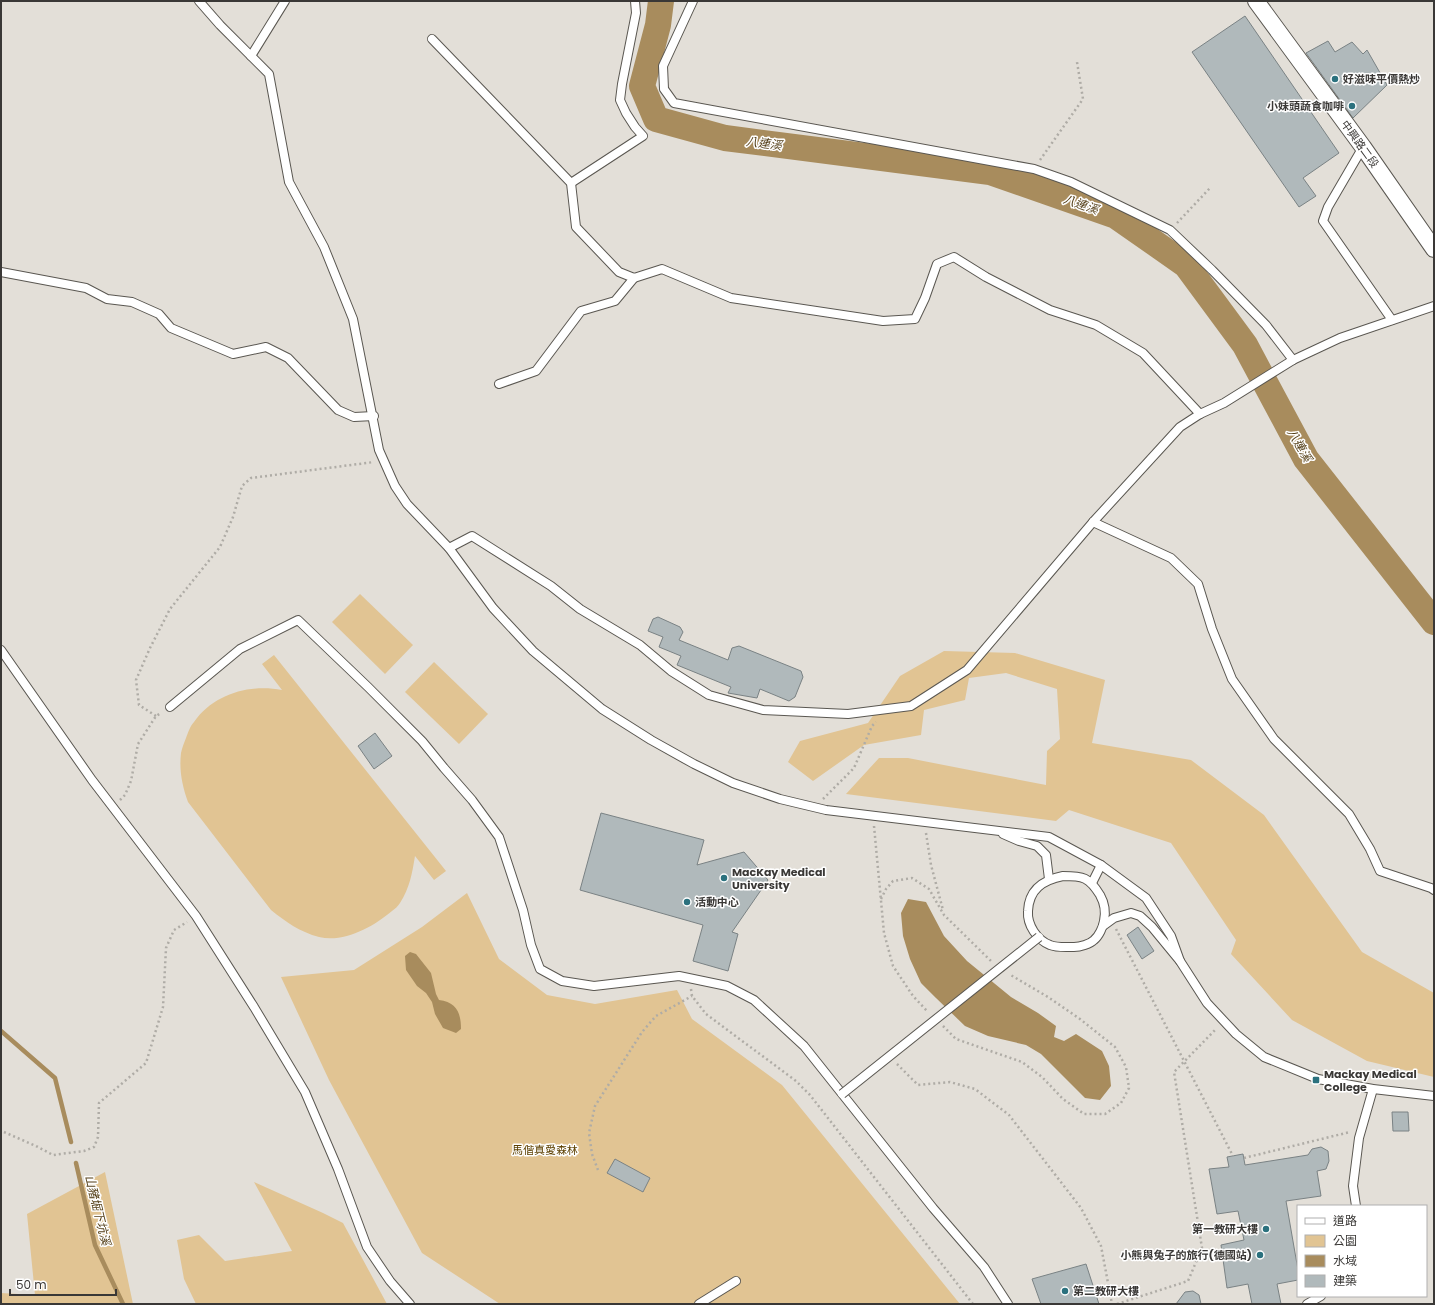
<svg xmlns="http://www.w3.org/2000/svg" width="1435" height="1305" viewBox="0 0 1435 1305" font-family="Poppins,'Noto Sans TC',sans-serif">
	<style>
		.green { fill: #e1c493 }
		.water { fill: #a88c5d }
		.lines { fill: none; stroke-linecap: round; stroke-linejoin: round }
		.stream { stroke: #a88c5d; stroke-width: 4.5 }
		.river { stroke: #a88c5d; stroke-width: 26 }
		.building { fill: #b0b9bb; stroke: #7a8284 }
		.lane-casing { stroke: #5a5751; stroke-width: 10 }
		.street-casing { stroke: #5a5751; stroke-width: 18 }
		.path { stroke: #afaca6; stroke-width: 2.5; stroke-dasharray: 2 3; stroke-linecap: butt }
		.lane { stroke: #fff; stroke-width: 8 }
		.street { stroke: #fff; stroke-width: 16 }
		.lane-bridge-casing { stroke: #5a5751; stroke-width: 10; stroke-linecap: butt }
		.lane-bridge { stroke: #fff; stroke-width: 8 }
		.poi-dot { fill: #2b717e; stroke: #fff; stroke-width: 1.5 }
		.labels { text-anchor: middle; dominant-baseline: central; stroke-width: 3; stroke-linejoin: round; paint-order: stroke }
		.poi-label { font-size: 11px; font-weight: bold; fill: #3a3836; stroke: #fff; text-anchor: start }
		.street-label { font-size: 11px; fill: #3a3836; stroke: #fff }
		.park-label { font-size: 11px; fill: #5c4000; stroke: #fff }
		.water-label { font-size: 12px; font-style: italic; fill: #543f18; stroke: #fff }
	</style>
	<rect width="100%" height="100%" fill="#e3dfd8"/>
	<g class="green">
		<polygon points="360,594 413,645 385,674 332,622"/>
		<polygon points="944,651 1015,653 1105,680 1092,743 1191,760 1264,815 1362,952 1434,993 1434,1077 1367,1061 1292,1020 1231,954 1236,940 1171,843 1069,810 1056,821 846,794 879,758 908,758 1046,785 1047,751 1060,739 1057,689 1006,673 969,678 965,700 924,710 921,735 864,745 813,781 788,762 800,741 868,723 900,676"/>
		<path d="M274,655L446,871L434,880L415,856C412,874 410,887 400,903C398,906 395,909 392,911C373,927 344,943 319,937C300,932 286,922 271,910L188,802C182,785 179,770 181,753C182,748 184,743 186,738C188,733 190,726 194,722C214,694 249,684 282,690L262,664Z"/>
		<polygon points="434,662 488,714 459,744 405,692"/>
		<polygon points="467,893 499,959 547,995 595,1004 677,990 692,1019 782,1085 960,1304 500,1304 422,1253 329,1080 281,977 354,970 422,927"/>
		<polygon points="105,1172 133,1304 1,1304 1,1293 35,1295 27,1214"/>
		<polygon points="254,1182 323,1213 343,1223 387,1304 196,1304 184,1279 177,1240 199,1235 225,1261 292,1251"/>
	</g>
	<g class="water">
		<polygon points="908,899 926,902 944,936 967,961 1011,997 1038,1013 1056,1026 1054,1037 1064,1041 1076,1034 1102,1051 1109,1066 1111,1086 1100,1100 1085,1098 1041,1054 1026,1045 988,1036 965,1026 936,998 921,983 910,959 903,936 901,913"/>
		<path d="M410,952L416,954L431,973L436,994L439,1000C456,1002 461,1012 461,1029L456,1033L443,1028L435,1014L432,1002L426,993L417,986L406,970L405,956Z"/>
	</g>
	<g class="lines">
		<g class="stream">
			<polyline points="1,1031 55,1078 71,1142"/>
			<polyline points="76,1163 95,1245 123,1304"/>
		</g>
		<polyline class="river" points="661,1 658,25 642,86 656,119 725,138 990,172 1116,216 1186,265 1245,345 1306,459 1434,622"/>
	</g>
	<g class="building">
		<polygon points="1245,16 1339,153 1303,178 1316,196 1299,207 1192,52"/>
		<polygon points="1328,41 1335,52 1352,42 1363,54 1367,50 1387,85 1353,118 1306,53"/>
		<polygon points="658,617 680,627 683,632 679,640 728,660 732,648 739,646 801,671 803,677 795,697 789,701 760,689 757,698 728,693 731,687 677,665 681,656 659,647 663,637 648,631 653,619"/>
		<polygon points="375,733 392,756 374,769 358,746"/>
		<polygon points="601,813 704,840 697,865 744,852 768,880 732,932 738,934 728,971 693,961 703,925 580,890"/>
		<polygon points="1138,927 1154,951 1142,959 1127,935"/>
		<polygon points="1392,1112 1408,1112 1409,1131 1393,1131"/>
		<polygon points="1321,1147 1328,1151 1329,1161 1326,1169 1317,1171 1321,1196 1286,1201 1298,1270 1298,1280 1277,1284 1281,1304 1252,1304 1248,1284 1227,1288 1221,1245 1244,1240 1238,1211 1217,1214 1209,1169 1229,1167 1227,1157 1243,1154 1245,1165 1308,1155 1312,1149"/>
		<polygon points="615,1159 650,1178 643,1192 607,1173"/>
		<polygon points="1086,1264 1099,1304 1041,1304 1032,1279"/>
		<polygon points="1193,1291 1199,1295 1201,1304 1176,1304 1185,1292"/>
	</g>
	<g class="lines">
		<defs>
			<g id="lane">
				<polyline points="199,1 220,25 269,74 289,182 324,247 353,319 379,450 395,486 407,504 449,548 493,608 533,651 602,709 651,740 694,764 733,783 780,799 826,810 1049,837 1101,865 1146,898 1171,936 1180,961"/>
				<polyline points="693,1 663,66 664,89 674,103 1034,169 1071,182 1170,230 1212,270 1266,325 1293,360"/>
				<polyline points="432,39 571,183 576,227 619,272 634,278 662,269 731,298 883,321 915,319 925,298 937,264 954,257 986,277 1050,310 1096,325 1143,353 1200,414"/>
				<polyline points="251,56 285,1"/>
				<polyline points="1363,147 1328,207 1323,221 1392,320"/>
				<polyline points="571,183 643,136 635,127 626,113 620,100 622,84 636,13 635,1"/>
				<polyline points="1,272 86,288 107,299 132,302 159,314 171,328 233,354 266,347 288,358 338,410 354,417 374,416"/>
				<polyline points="499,384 536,371 581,311 615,301 634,278"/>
				<polyline points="1093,522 1171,558 1198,584 1212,629 1232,679 1274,739 1349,814 1370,849 1380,871 1431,888 1434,890"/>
				<polyline points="449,548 472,536 551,586 580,609 640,645 671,671 709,695 763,710 848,714 911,706 967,670 1093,522 1180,427 1200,414 1224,403 1293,360 1340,338 1434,306"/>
				<polyline points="1,650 92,780 196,916 254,1007 305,1092 338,1169 367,1247 390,1281 410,1304"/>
				<polyline points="170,707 240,649 298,620 368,687 422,741 444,768 472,800 499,837 523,910 531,945 540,969 562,981 594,986 679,976 727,986 754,1000 804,1046 933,1208 984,1267 1008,1304"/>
				<polyline points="1003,834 1019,841 1037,846 1046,855 1049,879"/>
				<path d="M1063,876C1083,876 1089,877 1100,895C1105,904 1106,912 1104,921C1103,927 1099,936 1094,940C1090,944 1080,947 1074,947C1067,947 1057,948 1050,945C1037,940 1027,925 1028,911C1029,889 1043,880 1063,876Z"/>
				<polyline points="1092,883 1101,865"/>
				<polyline points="1103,926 1114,918 1131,913 1140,916 1152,927 1180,961 1207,1003 1236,1034 1264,1057 1318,1079 1373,1089 1434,1096"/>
				<polyline points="1356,1206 1353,1186 1359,1138 1373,1089"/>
				<polyline points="699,1304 736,1281"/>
				<polyline points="1307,1304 1321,1296"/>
			</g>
			<polyline id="street" points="1256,1 1363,147 1434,249"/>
		</defs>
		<use href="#lane" class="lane-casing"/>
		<use href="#street" class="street-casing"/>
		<g class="path">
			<polyline points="1040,160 1083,99 1077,62"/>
			<polyline points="1177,223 1210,188"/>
			<polyline points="156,716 139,705 136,680 150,648 170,609 220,547 233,517 242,486 251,478 374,462"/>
			<polyline points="823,799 854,768 872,726 876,722"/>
			<polyline points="120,800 125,795 131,781 138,744 156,716 161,713"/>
			<polyline points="874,826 884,933 893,966 913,996 928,1012"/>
			<polyline points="926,833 931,865 943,910"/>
			<polyline points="881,899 886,889 893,881 912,878 929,889 944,915 992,962"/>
			<polyline points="1116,929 1233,1156"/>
			<polyline points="691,989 692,996 706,1014 796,1081 810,1095 973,1304"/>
			<polyline points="943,1026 956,1039 1022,1062 1042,1077 1063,1099 1084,1114 1105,1114 1121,1103 1129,1088 1126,1067 1115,1047 1080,1019 1048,997 1009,974"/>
			<polyline points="897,1064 918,1085 950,1082 975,1089 1009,1115 1081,1208 1101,1246 1112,1304"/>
			<polyline points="4,1132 36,1146 53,1155 84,1151 94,1147 98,1137 99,1103 146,1063 163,1007 166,948 174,930 187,922"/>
			<polyline points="1244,1158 1350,1132"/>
			<polyline points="598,1170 592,1154 589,1133 595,1106 642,1032 656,1016 692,996"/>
			<polyline points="1117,1304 1188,1281 1202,1248 1174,1072 1216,1029"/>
		</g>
		<use href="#lane" class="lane"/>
		<use href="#street" class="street"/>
		<defs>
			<polyline id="lane-bridge" points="842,1094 1039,937"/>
		</defs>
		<use href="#lane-bridge" class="lane-bridge-casing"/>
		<use href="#lane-bridge" class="lane-bridge"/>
	</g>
	<g class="poi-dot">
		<circle cx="1335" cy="79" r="4"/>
		<circle cx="1352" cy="106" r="4"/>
		<circle cx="724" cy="878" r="4"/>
		<circle cx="687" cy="902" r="4"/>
		<rect x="1312" y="1076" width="8" height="8" rx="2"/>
		<circle cx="1266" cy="1229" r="4"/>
		<circle cx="1260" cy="1255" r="4"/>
		<circle cx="1065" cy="1291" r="4"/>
	</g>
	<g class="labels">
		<g class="poi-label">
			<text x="1343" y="79">好滋味平價熱炒</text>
			<text x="1344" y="106" text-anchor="end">小妹頭蔬食咖啡</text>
			<text x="732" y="872">MacKay Medical<tspan x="732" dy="13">University</tspan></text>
			<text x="695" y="902">活動中心</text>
			<text x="1324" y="1074">Mackay Medical<tspan x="1324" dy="13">College</tspan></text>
			<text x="1258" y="1229" text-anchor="end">第一教研大樓</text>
			<text x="1252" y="1255" text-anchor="end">小熊與兔子的旅行(德國站)</text>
			<text x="1073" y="1291">第二教研大樓</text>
		</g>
		<g class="street-label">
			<text transform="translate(1360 144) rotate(54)">中興路二段</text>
		</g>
		<g class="park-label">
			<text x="545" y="1150">馬偕真愛森林</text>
		</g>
		<g class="water-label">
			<text transform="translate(764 143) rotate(7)">八連溪</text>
			<text transform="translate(1081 204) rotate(19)">八連溪</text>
			<text transform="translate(1300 445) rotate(60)">八連溪</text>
			<text transform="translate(98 1210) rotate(76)">山豬堀下坑溪</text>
		</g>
	</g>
	<rect width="1435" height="1305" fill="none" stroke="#3a3836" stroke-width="4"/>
	<rect x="1297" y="1205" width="130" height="92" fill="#ffffff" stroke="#b0afaf"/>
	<rect x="1305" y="1218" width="20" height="6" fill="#ffffff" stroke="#b0afaf"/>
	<text x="1333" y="1225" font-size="12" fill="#3a3836">道路</text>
	<rect x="1305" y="1235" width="20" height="12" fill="#e1c493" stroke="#b0afaf"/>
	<text x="1333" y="1245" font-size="12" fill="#3a3836">公園</text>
	<rect x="1305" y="1255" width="20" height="12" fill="#a88c5d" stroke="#b0afaf"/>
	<text x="1333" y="1265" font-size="12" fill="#3a3836">水域</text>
	<rect x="1305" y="1275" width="20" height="12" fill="#b0b9bb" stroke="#b0afaf"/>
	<text x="1333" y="1285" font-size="12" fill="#3a3836">建築</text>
	<path d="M10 1289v6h106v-6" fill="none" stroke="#3a3836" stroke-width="2"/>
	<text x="16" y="1289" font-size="12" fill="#3a3836" stroke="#ffffff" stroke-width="3" paint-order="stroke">50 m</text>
</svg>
